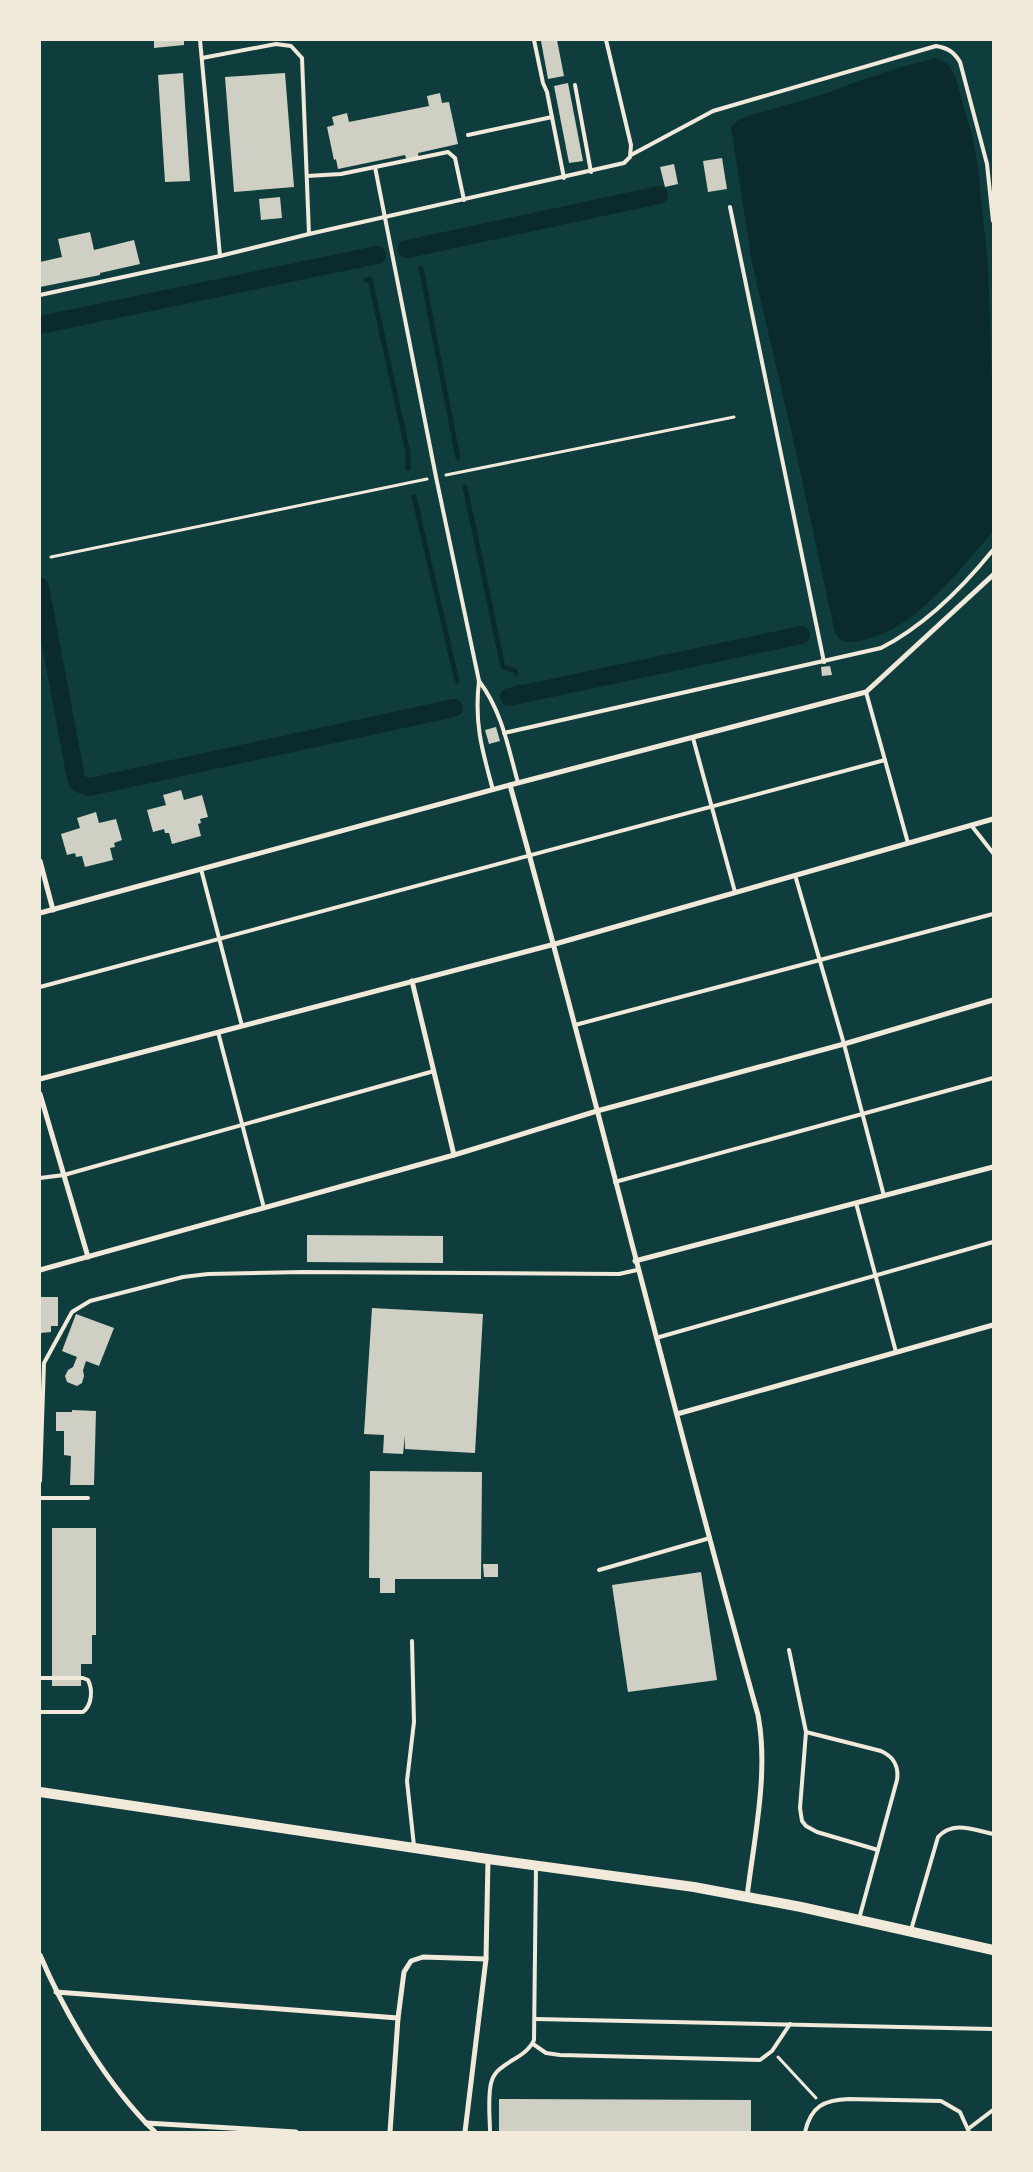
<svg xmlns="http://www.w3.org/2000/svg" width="1033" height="2172" viewBox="0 0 1033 2172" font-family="Signika,sans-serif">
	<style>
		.water { fill: #0a2a2b }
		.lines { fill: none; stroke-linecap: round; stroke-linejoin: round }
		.stream { stroke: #0a2a2b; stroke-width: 5 }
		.canal { stroke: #0a2a2b; stroke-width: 18 }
		.building { fill: #cfcfc3 }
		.path { stroke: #f1e9da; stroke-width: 3 }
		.service { stroke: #f1e9da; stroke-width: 4 }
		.minor { stroke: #f1e9da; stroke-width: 5 }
		.secondary { stroke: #f1e9da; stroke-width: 10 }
	</style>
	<rect width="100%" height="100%" fill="#0f3d3e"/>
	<path class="water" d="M936,58L948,64L955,76L973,139L978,169L988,265L993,416V532C957,571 913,634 858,641C846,643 841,643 835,633L794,443L752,263L731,127L737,121L748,116L831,92L850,84L905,66Z"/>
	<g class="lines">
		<g class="stream">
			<polyline points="358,259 360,266"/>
			<polyline points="421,268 458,458"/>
			<polyline points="366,280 370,279 408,453 408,468"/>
			<polyline points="465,487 503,667 515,671 516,674"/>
			<polyline points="414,497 457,681"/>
			<polyline points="519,687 521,694"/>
		</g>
		<g class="canal">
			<polyline points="407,249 659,195"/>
			<polyline points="40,325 377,255"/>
			<polyline points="40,587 76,778 78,783 88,787 94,786 454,708"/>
			<polyline points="509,697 801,635"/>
		</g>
	</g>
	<g class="building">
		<polygon points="154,40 184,40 184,45 154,48"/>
		<polygon points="547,40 557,40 564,76 548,79 541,41"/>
		<polygon points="183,73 190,181 165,182 158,75"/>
		<polygon points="285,73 294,187 234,192 225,77"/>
		<polygon points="568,83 583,161 569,163 554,86"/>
		<polygon points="440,93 442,103 449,102 458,144 418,153 419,159 407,162 405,155 338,169 336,159 334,160 327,127 334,125 332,117 347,113 349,122 429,106 427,96"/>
		<polygon points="722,158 727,189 708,192 703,161"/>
		<polygon points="674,164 678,184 665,187 660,167"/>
		<polygon points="280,197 282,218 261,220 259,199"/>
		<polygon points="90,232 94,250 134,240 140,264 100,273 100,275 40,287 40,262 62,257 58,239"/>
		<polygon points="830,666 832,675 822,676 821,667"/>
		<polygon points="496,727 500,741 489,744 485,730"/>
		<polygon points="181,790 184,800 202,795 208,817 200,819 201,823 198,824 201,836 172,844 169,833 165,833 164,829 153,832 147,810 166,805 163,795"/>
		<polygon points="96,812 99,823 116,819 122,840 114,843 115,847 110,848 113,860 85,867 82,856 76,857 75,853 67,855 61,834 80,828 77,818"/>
		<polygon points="307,1235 443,1236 443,1263 307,1262"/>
		<polygon points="40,1297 58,1297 58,1326 51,1326 51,1332 40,1333"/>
		<polygon points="372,1308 483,1314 475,1453 405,1449 405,1436 403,1454 383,1453 384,1435 364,1434"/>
		<polygon points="76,1314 114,1328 99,1366 86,1361 83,1370 84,1376 82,1383 77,1386 67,1382 65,1376 68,1370 73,1367 77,1357 62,1351"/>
		<polygon points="72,1410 96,1411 94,1485 70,1485 71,1456 64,1455 64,1431 56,1431 56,1412 72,1412"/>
		<polygon points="370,1471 482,1472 481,1579 395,1579 395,1593 380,1593 380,1578 369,1578"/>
		<polygon points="52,1528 96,1528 96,1635 92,1635 92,1664 81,1664 81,1686 52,1686"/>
		<polygon points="483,1564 498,1564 498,1577 484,1577"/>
		<polygon points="701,1572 717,1680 628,1692 612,1585"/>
		<polygon points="499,2099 751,2100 751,2132 499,2132"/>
	</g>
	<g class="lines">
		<g class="path">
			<polyline points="446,475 734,417"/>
			<polyline points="51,557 427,479"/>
			<polyline points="778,2057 816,2098"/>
		</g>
		<g class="service">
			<polyline points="200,40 220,256 309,234 624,163 630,157 631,145 606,40"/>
			<polyline points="534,40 543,83 547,92 564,178"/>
			<polyline points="202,58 276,44 291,46 302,58 309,234"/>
			<polyline points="575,85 591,172"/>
			<polyline points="468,135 552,117"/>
			<path d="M631,155L713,111L936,46C948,48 954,52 960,62L987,164L993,221"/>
			<path d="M375,167L436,477L479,681C474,723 482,750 493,790"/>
			<polyline points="307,176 341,174 448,152 455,158 464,200"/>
			<polyline points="730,207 824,662"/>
			<polyline points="40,295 220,256"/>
			<path d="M479,681C502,711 508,747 518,783"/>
			<polyline points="866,692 908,843"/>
			<path d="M504,733L881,648C924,626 963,587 993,550"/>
			<polyline points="693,738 735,892"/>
			<polyline points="971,825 993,853"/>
			<polyline points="201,869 242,1026"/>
			<polyline points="795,875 844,1044 884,1196"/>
			<polyline points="40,987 885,760"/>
			<polyline points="575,1025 993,914"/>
			<polyline points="218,1032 264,1208"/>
			<polyline points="40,1178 64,1175 434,1071"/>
			<polyline points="615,1182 993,1078"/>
			<polyline points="856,1203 896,1352"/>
			<polyline points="656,1338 993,1242"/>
			<polyline points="40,1481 44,1363 72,1312 90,1301 183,1277 208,1274 303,1272 619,1274 637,1270"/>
			<polyline points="40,1498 88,1498"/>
			<polyline points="599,1570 710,1538"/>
			<polyline points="412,1641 414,1722 407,1781 414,1846"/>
			<polyline points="789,1650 806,1732 800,1808 802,1821 806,1826 817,1832 878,1850"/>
			<path d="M40,1678H83L88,1680C93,1690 92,1705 83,1712H40"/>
			<path d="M806,1732L881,1751C894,1757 899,1766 897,1780L859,1919"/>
			<path d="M911,1930L938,1837C953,1820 974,1830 993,1834"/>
			<polyline points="535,2019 993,2029"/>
			<polyline points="533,2044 546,2053 560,2055 760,2060 772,2051 790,2024"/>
			<polyline points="968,2129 993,2110"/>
			<path d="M490,2132C490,2118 487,2093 492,2080C498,2062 526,2059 534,2040L536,1866"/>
			<path d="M805,2132C811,2106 824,2100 849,2099L941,2101L960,2112L969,2132"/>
		</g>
		<g class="minor">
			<path d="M510,785C596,1094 671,1406 758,1715C769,1772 754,1839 747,1897"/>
			<polyline points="40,861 53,910"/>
			<polyline points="40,913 510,785 866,692 993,575"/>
			<polyline points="412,981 454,1155"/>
			<polyline points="40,1079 555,944 993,819"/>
			<polyline points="40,1094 88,1257"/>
			<polyline points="635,1261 993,1167"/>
			<polyline points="40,1270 454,1155 597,1111 844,1044 993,1000"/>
			<polyline points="677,1414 993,1325"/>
			<path d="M40,1955C66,2016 107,2085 155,2132"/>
			<polyline points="56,1992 398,2018 404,1972 411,1961 423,1957 486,1959"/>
			<polyline points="146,2123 296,2132"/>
			<polyline points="390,2132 398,2018"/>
			<polyline points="465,2132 486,1959 488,1859"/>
		</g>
		<polyline class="secondary" points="40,1792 488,1859 694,1887 801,1907 993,1950"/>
	</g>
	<rect width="1033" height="2172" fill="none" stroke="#f1e9da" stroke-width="82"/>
</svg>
